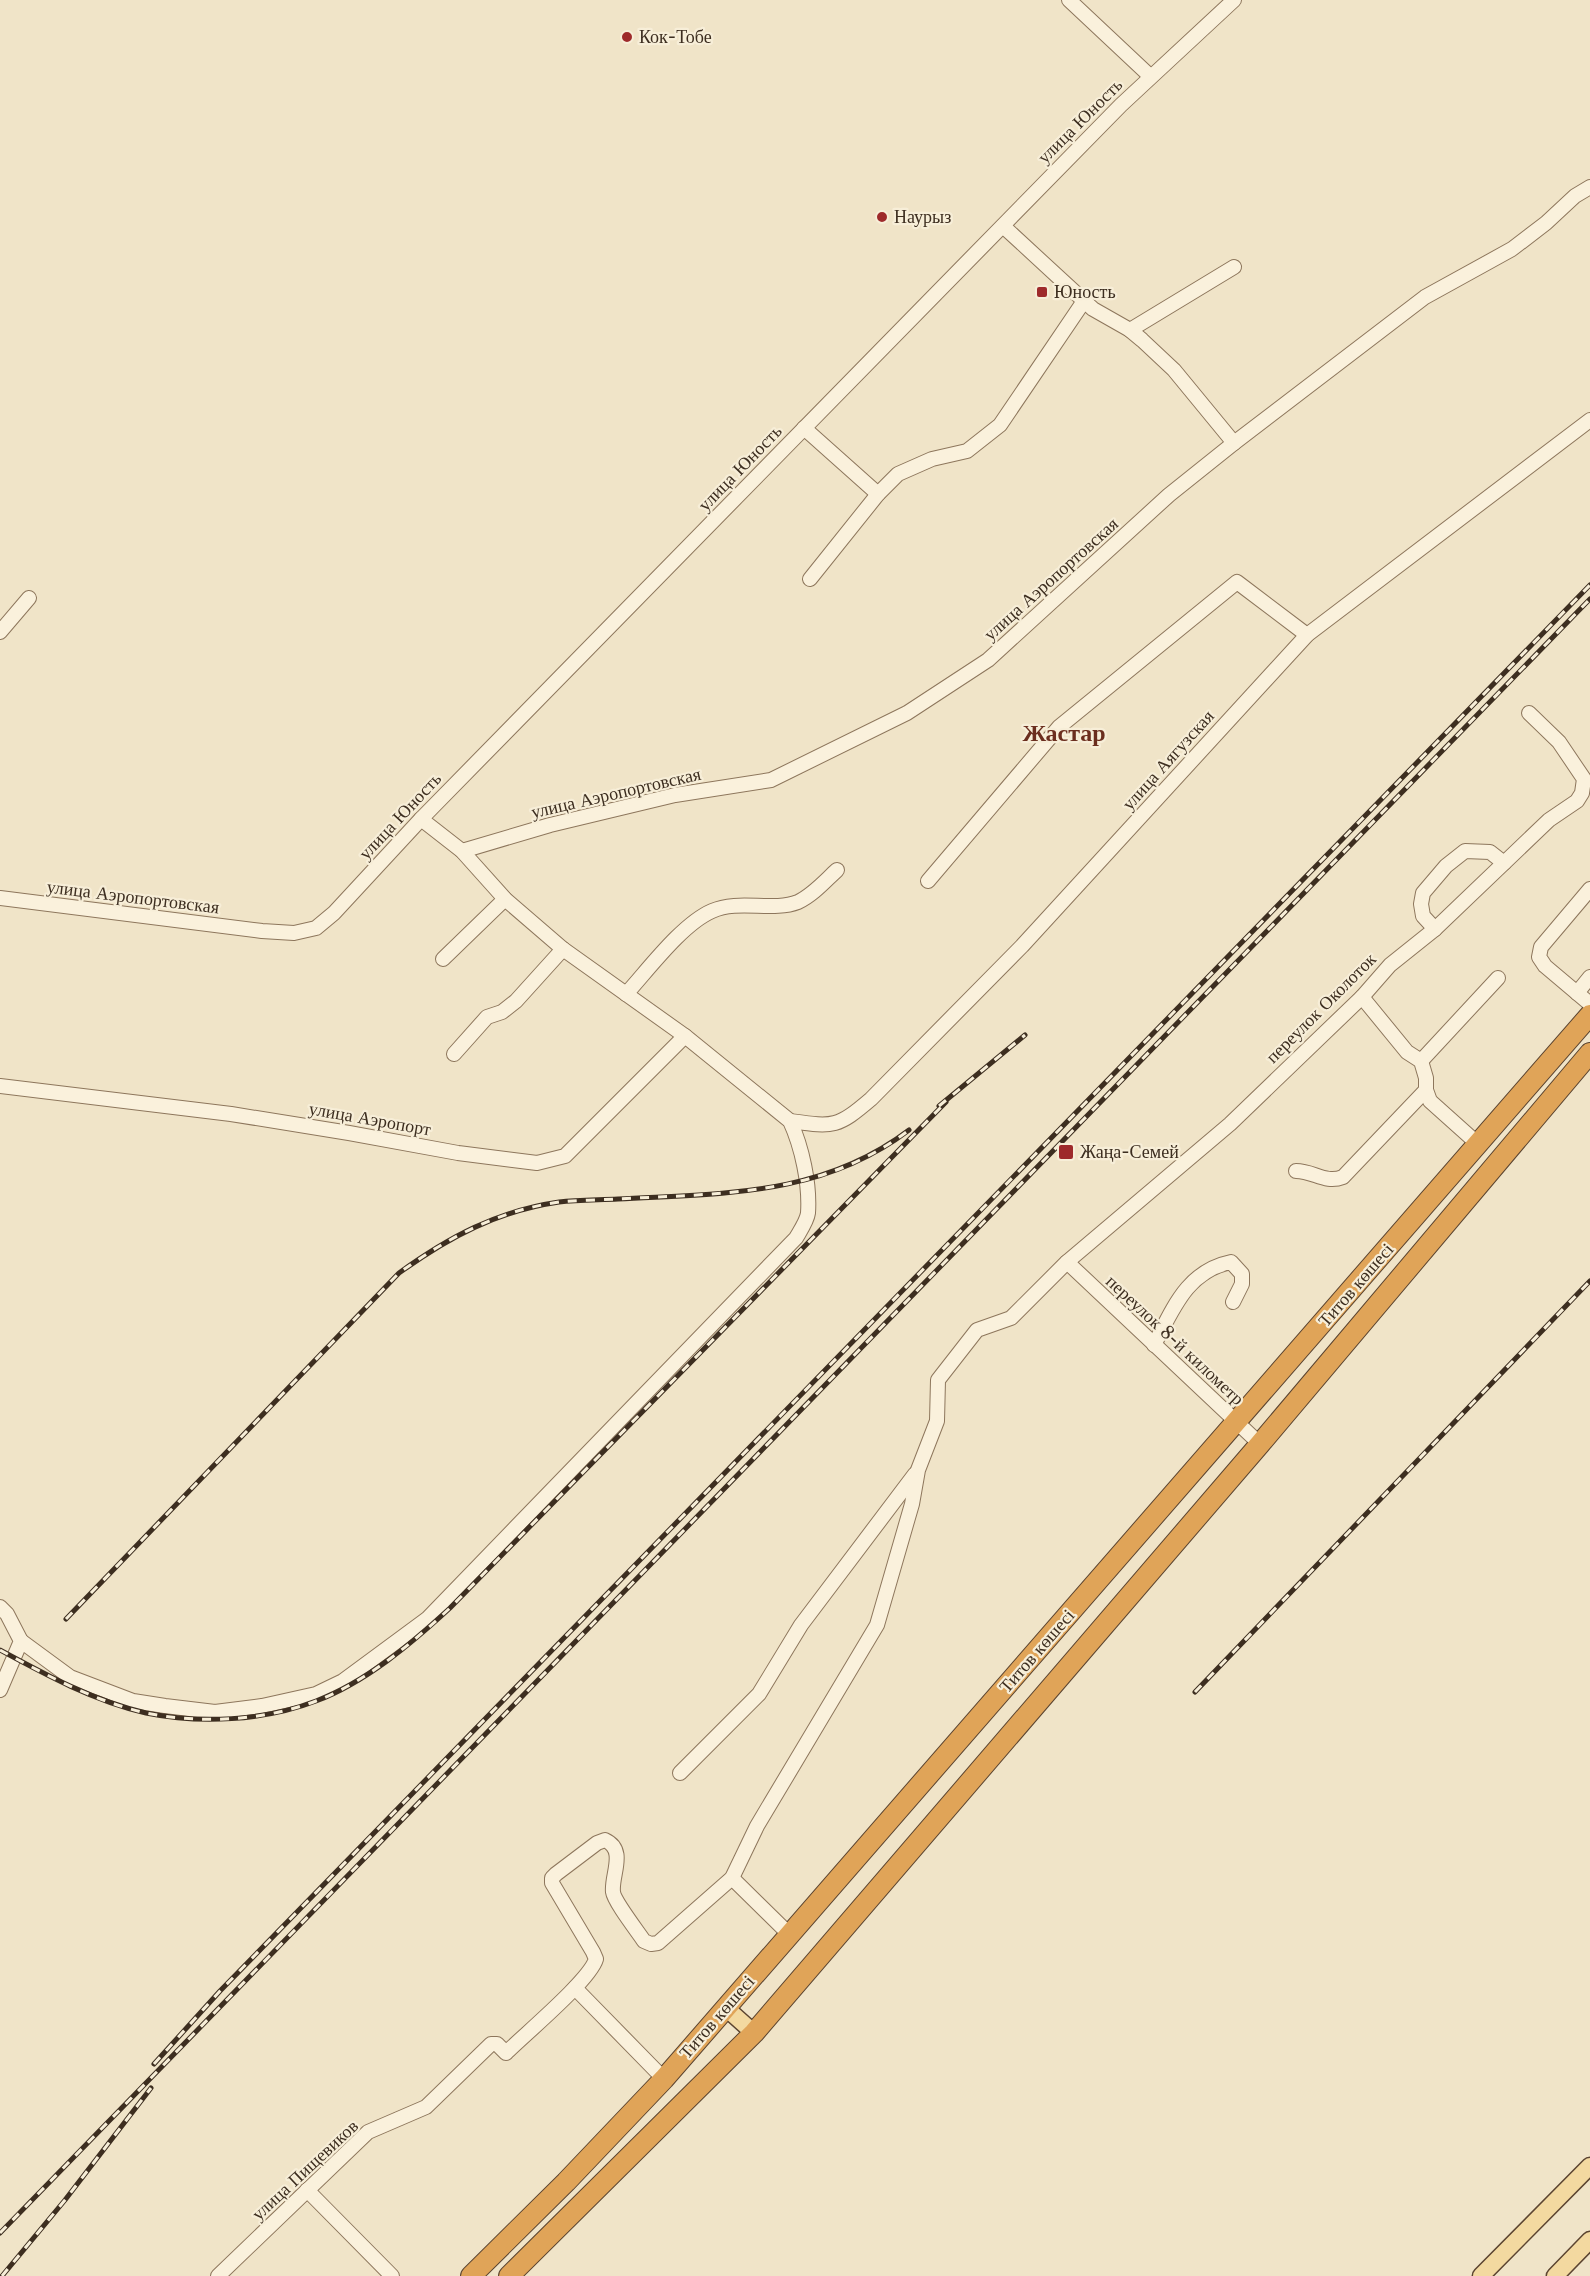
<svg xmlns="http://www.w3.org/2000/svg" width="1590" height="2276" viewBox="0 0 1590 2276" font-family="'Libre Baskerville',serif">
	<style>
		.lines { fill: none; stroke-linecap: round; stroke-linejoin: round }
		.minor-casing { stroke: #8d765c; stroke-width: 16 }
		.major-casing { stroke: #5b4430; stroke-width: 19 }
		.highway-casing { stroke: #5b4430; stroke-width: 22 }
		.minor { stroke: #faf1dc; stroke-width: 14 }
		.major { stroke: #f3d9a0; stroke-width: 16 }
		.highway { stroke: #e0a458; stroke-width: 20 }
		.rail-casing { stroke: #3d2e20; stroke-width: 5 }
		.rail { stroke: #f7eed8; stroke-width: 3; stroke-dasharray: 9; stroke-linecap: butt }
		.poi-dot { fill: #9e2a2b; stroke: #f7eed8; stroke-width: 2 }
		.labels { text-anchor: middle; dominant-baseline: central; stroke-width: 4.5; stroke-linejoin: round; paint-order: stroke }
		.poi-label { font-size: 18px; fill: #3d2e20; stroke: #f7eed8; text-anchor: start }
		.street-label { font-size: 18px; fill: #3d2e20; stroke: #f7eed8 }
		.district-label { font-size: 24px; font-weight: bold; fill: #6b2e1e; stroke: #f7eed8 }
	</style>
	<rect width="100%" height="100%" fill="#f0e4c8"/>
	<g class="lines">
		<defs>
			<g id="minor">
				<polyline points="1069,0 1150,76"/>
				<polyline points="1003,226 1093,309 1130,330 1142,340 1174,370 1234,443"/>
				<polyline points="1130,330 1234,267"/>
				<polyline points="804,428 878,494"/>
				<polyline points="810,579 878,494 898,474 932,459 967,451 1000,425 1084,301"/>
				<polyline points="0,632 29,598"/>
				<polyline points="462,851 550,825 675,795 771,780 907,713 988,660 1169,495 1234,443 1425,297 1512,249 1546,223 1575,196 1590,187"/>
				<polyline points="928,881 1059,727 1237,582 1307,635"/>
				<polyline points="1590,889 1541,947 1539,957 1545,966 1590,1004"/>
				<polyline points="0,898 262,931 294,933 316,928 334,913 421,819 1121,105 1234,0"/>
				<polyline points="1435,929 1423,916 1421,904 1423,893 1446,866 1465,851 1490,852 1504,863"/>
				<polyline points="443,959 505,899"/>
				<polyline points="1577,993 1590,977"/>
				<path d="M626,994C648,970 682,924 712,911C739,899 772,912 798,902C813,895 825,881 837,870"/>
				<polyline points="1362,997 1407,1052 1421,1061 1426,1078 1426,1090 1430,1101 1478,1144"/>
				<polyline points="454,1054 487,1017 502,1012 516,1001 563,949"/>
				<polyline points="1421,1061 1498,978"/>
				<polyline points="0,1086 231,1114 349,1133 458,1153 537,1163 565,1156 685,1036"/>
				<path d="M790,1121C834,1127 837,1128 871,1099L1022,946L1307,635L1590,420"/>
				<path d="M1296,1171C1314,1171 1325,1184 1343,1177L1426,1090"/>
				<polyline points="1067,1262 1260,1444"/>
				<path d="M1154,1345C1173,1309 1187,1271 1231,1262L1242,1274V1284L1233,1302"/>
				<polyline points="0,1607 7,1614 21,1641 0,1690"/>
				<path d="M21,1641L70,1677L133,1701L165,1706L215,1712L262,1706L316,1694L343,1681L427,1619L796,1238C800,1231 807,1221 808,1213C810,1184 802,1147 790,1121L685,1036L563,949L505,899L462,851L421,819"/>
				<polyline points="680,1773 759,1694 801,1625 915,1474"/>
				<polyline points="732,1878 790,1935"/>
				<polyline points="575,1988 664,2079"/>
				<polyline points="307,2190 392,2276"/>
				<path d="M218,2276L368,2132L426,2107L491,2044H497L506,2053C525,2034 590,1980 596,1959L593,1952L552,1883V1878L556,1874L597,1843L605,1840C627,1850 611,1875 613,1892C614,1901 638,1932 644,1941L651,1944L658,1943L732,1878L757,1826L877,1625L912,1504L918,1470L937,1421L938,1380L977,1330L1011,1318L1067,1262L1230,1124L1362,997L1390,965L1435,929L1549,820L1577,801L1582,793L1584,779L1559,742L1529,713"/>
			</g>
			<g id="major">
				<polyline points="726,2008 754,2033"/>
				<polyline points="1481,2276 1590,2166"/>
				<polyline points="1555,2276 1590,2240"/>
			</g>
			<g id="highway">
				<polyline points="471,2276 566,2182 664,2079 1590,1015"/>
				<polyline points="509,2276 754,2033 1260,1444 1590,1053"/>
			</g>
		</defs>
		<use href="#minor" class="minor-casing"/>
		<use href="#major" class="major-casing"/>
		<use href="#highway" class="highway-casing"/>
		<use href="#minor" class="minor"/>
		<use href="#major" class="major"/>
		<use href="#highway" class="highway"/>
		<defs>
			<g id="rail">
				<polyline points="939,1106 1025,1035"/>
				<path d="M66,1619L399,1273C449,1237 497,1211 559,1202C578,1200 599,1200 618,1199C722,1193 821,1197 909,1130"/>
				<path d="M0,1650C46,1675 94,1701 146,1713C200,1724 264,1721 316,1701C366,1682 411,1644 450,1608L946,1102"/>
				<polyline points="1195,1692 1590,1281"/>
				<polyline points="154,2064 220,1991 1590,585"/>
				<polyline points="0,2233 1590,599"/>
				<polyline points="2,2276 65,2200 151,2088"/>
			</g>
		</defs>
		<use href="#rail" class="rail-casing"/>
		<use href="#rail" class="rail"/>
	</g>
	<g class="poi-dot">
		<circle cx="627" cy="37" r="6"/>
		<circle cx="882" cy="217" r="6"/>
		<rect x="1036" y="286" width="12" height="12" rx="3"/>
		<rect x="1058" y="1144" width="16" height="16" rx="3"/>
	</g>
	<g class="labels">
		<g class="poi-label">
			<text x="639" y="37">Кок-Тобе</text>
			<text x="894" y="217">Наурыз</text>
			<text x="1054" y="292">Юность</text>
			<text x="1080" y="1152">Жаңа-Семей</text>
		</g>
		<g class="street-label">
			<text transform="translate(1080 121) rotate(-45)">улица Юность</text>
			<text transform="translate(740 468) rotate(-46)">улица Юность</text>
			<text transform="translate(1051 579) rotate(-42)">улица Аэропортовская</text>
			<text transform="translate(1168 760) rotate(-48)">улица Аягузская</text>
			<text transform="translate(616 793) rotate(-13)">улица Аэропортовская</text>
			<text transform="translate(400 816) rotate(-47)">улица Юность</text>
			<text transform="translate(133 897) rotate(7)">улица Аэропортовская</text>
			<text transform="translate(1321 1008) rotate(-45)">переулок Околоток</text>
			<text transform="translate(370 1119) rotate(10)">улица Аэропорт</text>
			<text transform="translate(1356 1285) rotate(-49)">Титов көшесі</text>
			<text transform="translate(1175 1340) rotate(43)">переулок 8-й километр</text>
			<text transform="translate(1037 1651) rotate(-49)">Титов көшесі</text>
			<text transform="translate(717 2017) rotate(-49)">Титов көшесі</text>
			<text transform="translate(305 2170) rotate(-43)">улица Пищевиков</text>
		</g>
		<g class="district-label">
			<text x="1064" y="732">Жастар</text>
		</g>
	</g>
</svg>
